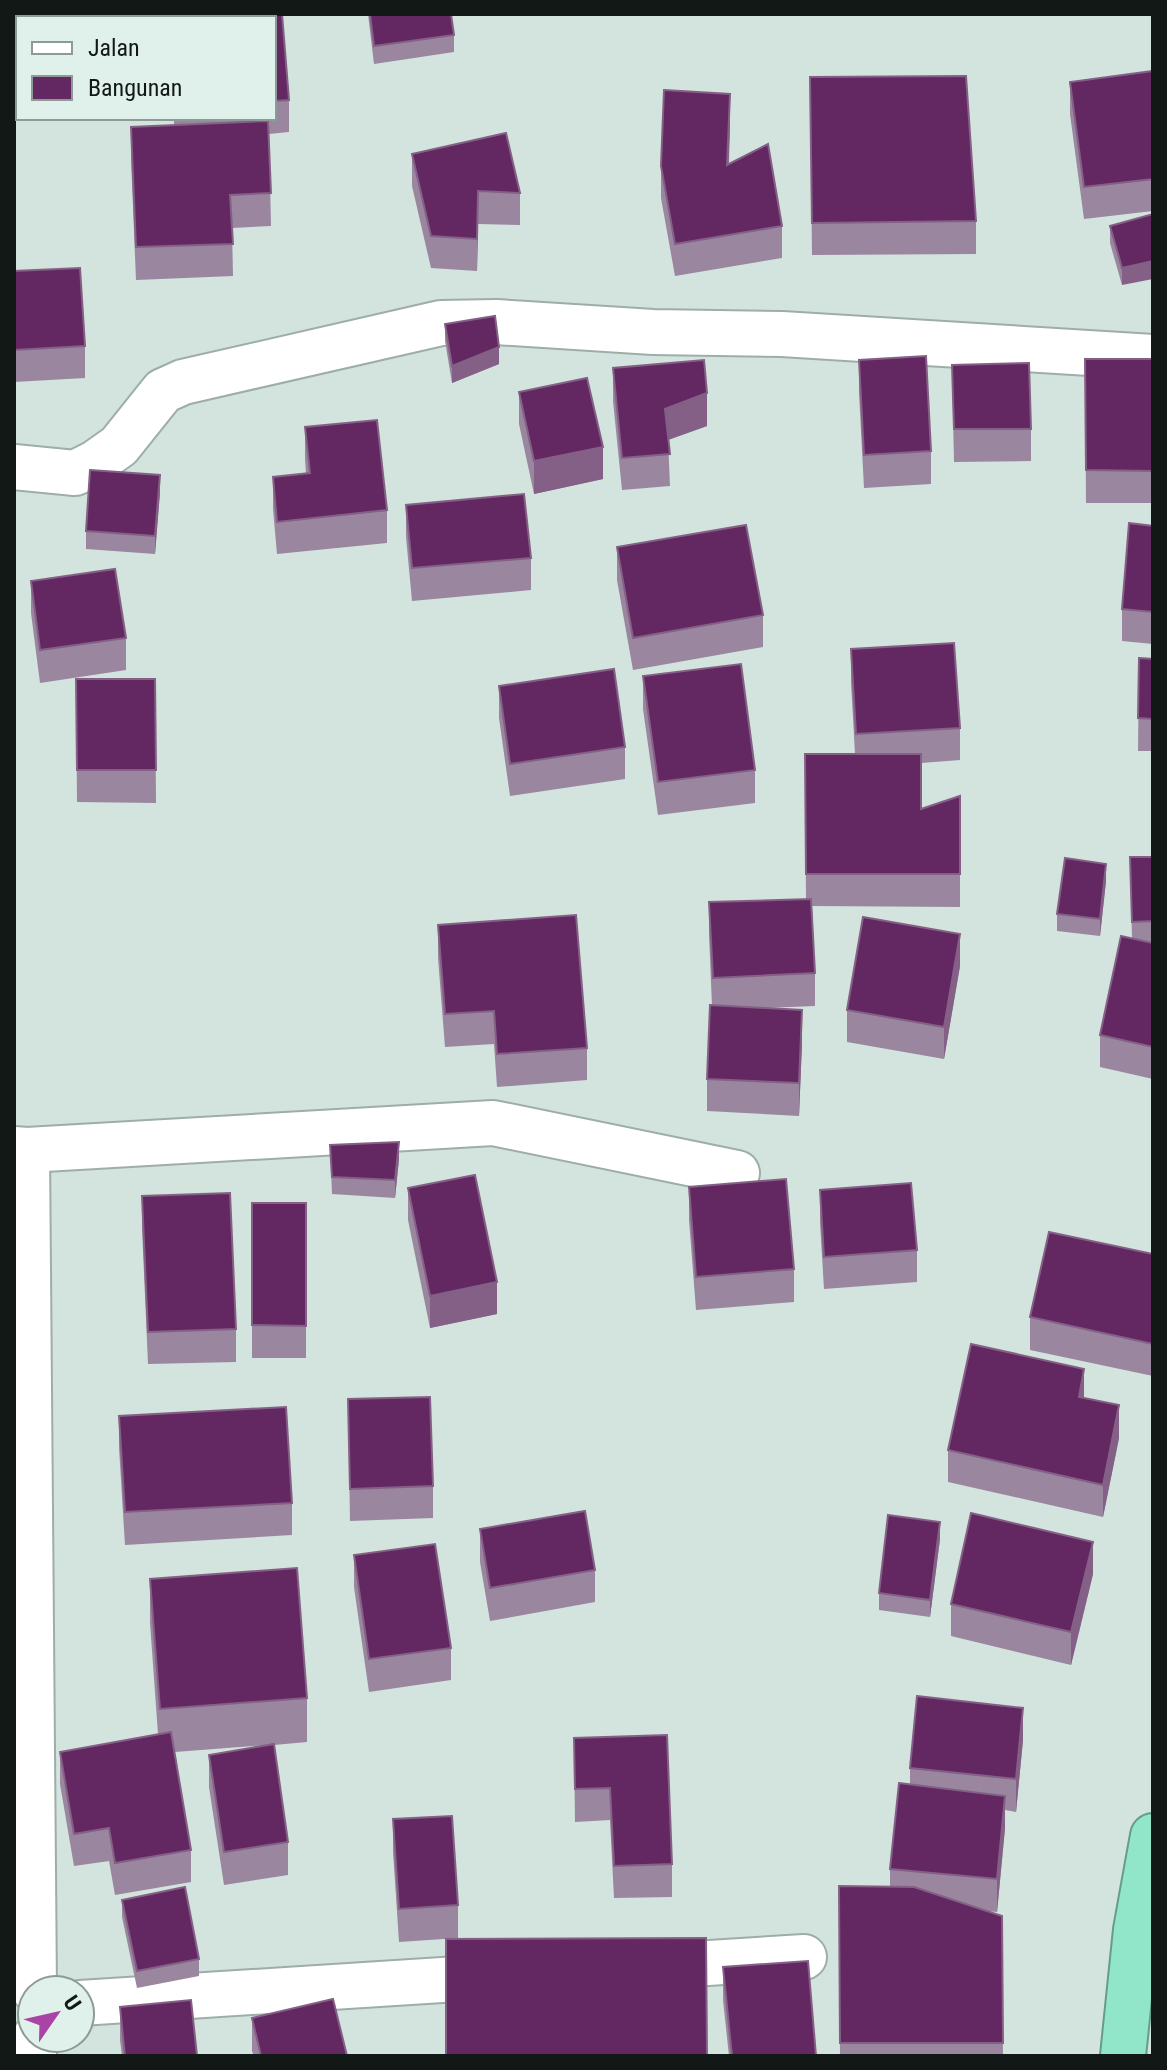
<svg xmlns="http://www.w3.org/2000/svg" width="1167" height="2070" viewBox="0 0 1167 2070" font-family="'Roboto Condensed',sans-serif">
	<style>
		.lines { fill: none; stroke-linecap: round; stroke-linejoin: round }
		.minor-casing { stroke: #9daea8; stroke-width: 48 }
		.highway-casing { stroke: #649d8a; stroke-width: 48 }
		.minor { stroke: #fff; stroke-width: 44 }
		.highway { stroke: #91e5c9; stroke-width: 44 }
		.wall { fill: #9a869f }
		.shaded-wall { fill: #846086 }
		.building { fill: #632761; stroke: #846086; stroke-width: 2 }
	</style>
	<rect width="100%" height="100%" fill="#d2e4dd"/>
	<g class="lines">
		<defs>
			<g id="minor">
				<polyline points="14,467 75,473 95,463 119,446 163,391 183,382 441,323 496,322 653,332 782,334 1153,357"/>
				<polyline points="14,1149 27,1150 34,1990"/>
				<polyline points="27,1150 493,1123 737,1173"/>
				<polyline points="645,1967 804,1957"/>
				<polyline points="80,2003 505,1976"/>
				<polyline points="34,2056 34,2038"/>
			</g>
			<polyline id="highway" points="1123,2056 1136,1930 1153,1836"/>
		</defs>
		<use href="#minor" class="minor-casing"/>
		<use href="#highway" class="highway-casing"/>
		<use href="#minor" class="minor"/>
		<use href="#highway" class="highway"/>
	</g>
	<g class="wall">
		<polygon points="14,14 106,14 106,18 18,18 18,55 16,55"/>
		<polygon points="368,14 451,14 454,35 454,52 374,64"/>
		<polygon points="274,18 289,100 289,132 269,134 271,226 232,228 233,276 136,280 131,159 131,127 174,125 174,118 274,118"/>
		<polygon points="1153,71 1153,211 1084,219 1070,114 1070,82"/>
		<polygon points="810,77 976,221 976,254 812,255"/>
		<polygon points="730,126 729,164 782,226 782,258 675,276 661,198 661,166"/>
		<polygon points="412,154 520,193 520,225 478,224 477,271 431,268 412,186"/>
		<polygon points="1153,214 1122,285 1110,243 1110,226"/>
		<polygon points="14,271 85,346 85,378 14,382"/>
		<polygon points="445,324 499,364 452,383 445,341"/>
		<polygon points="1085,359 1153,359 1153,503 1086,503"/>
		<polygon points="859,360 931,451 931,484 864,488 859,393"/>
		<polygon points="952,365 1031,429 1031,461 954,462"/>
		<polygon points="613,368 707,426 668,440 670,486 622,490 613,401"/>
		<polygon points="519,392 603,479 534,494 519,424"/>
		<polygon points="305,427 387,510 387,543 277,554 273,509 273,477 306,474 305,459"/>
		<polygon points="160,492 155,554 86,549 86,531"/>
		<polygon points="406,505 531,558 531,590 412,601 406,537"/>
		<polygon points="1153,526 1153,644 1122,641 1122,609"/>
		<polygon points="617,547 763,615 763,647 633,670 617,580"/>
		<polygon points="31,581 126,638 126,670 40,683 31,613"/>
		<polygon points="851,649 960,728 960,760 921,763 921,809 960,796 960,907 812,906 815,973 815,1006 764,1008 802,1043 799,1116 707,1111 707,1079 712,1006 709,934 709,902 806,899 805,754 855,754 851,682"/>
		<polygon points="1139,658 1153,659 1153,751 1138,751"/>
		<polygon points="643,676 755,770 755,803 658,815 643,709"/>
		<polygon points="76,679 155,679 156,803 77,802"/>
		<polygon points="499,686 625,747 625,779 510,796 499,718"/>
		<polygon points="1130,857 1153,857 1153,1079 1100,1067 1100,1035 1132,938"/>
		<polygon points="1106,881 1100,936 1057,931 1057,914"/>
		<polygon points="438,925 587,1048 587,1080 497,1087 494,1044 445,1047 438,958"/>
		<polygon points="960,966 944,1059 847,1042 847,1010"/>
		<polygon points="330,1145 399,1159 395,1198 332,1194"/>
		<polygon points="689,1187 794,1269 794,1302 696,1310 689,1220"/>
		<polygon points="408,1188 497,1314 430,1328 408,1220"/>
		<polygon points="820,1190 917,1250 917,1282 824,1289 820,1223"/>
		<polygon points="142,1196 236,1329 236,1362 148,1364 142,1228"/>
		<rect x="252" y="1203" width="54" height="155"/>
		<polygon points="1153,1254 1153,1376 1030,1350 1030,1317"/>
		<polygon points="1084,1398 1119,1438 1103,1517 948,1482 948,1450"/>
		<polygon points="348,1399 433,1486 433,1518 350,1521"/>
		<polygon points="119,1416 292,1503 292,1535 125,1545 119,1448"/>
		<polygon points="480,1529 595,1570 595,1602 490,1621 480,1562"/>
		<polygon points="940,1539 930,1617 879,1610 879,1593"/>
		<polygon points="354,1555 451,1648 451,1680 369,1692 354,1587"/>
		<polygon points="1093,1574 1071,1665 951,1636 951,1604"/>
		<polygon points="150,1579 307,1698 307,1742 274,1745 288,1842 288,1875 224,1885 209,1787 209,1755 267,1745 175,1752 191,1850 191,1882 115,1895 109,1861 74,1866 60,1784 60,1752 158,1734 150,1623"/>
		<polygon points="574,1738 672,1864 672,1897 614,1898 610,1820 575,1822"/>
		<polygon points="1023,1740 1016,1812 1005,1810 1005,1828 997,1912 987,1911 1002,1916 1003,2056 840,2056 839,1886 890,1887 890,1869 910,1785 910,1768"/>
		<polygon points="393,1819 458,1905 458,1938 399,1942 393,1852"/>
		<polygon points="122,1900 199,1959 199,1976 137,1988 122,1917"/>
		<polygon points="723,1967 816,2056 729,2056 723,2000"/>
		<polygon points="120,2007 197,2056 122,2056 120,2040"/>
		<polygon points="252,2018 347,2056 254,2056 252,2051"/>
	</g>
	<g class="shaded-wall">
		<polygon points="730,94 730,126 727,197 727,165"/>
		<polygon points="478,191 478,224 477,271 477,239"/>
		<polygon points="1153,261 1153,279 1122,285 1122,268"/>
		<polygon points="499,347 499,364 452,383 452,366"/>
		<polygon points="707,393 707,426 665,441 665,409"/>
		<polygon points="603,447 603,479 534,494 534,461"/>
		<polygon points="160,475 160,492 155,554 155,536"/>
		<polygon points="1106,864 1106,881 1100,936 1100,919"/>
		<polygon points="960,934 960,966 944,1059 944,1027"/>
		<polygon points="802,1010 802,1043 799,1116 799,1083"/>
		<polygon points="399,1142 399,1159 395,1198 395,1180"/>
		<polygon points="497,1282 497,1314 430,1328 430,1296"/>
		<polygon points="1084,1369 1084,1401 1079,1397"/>
		<polygon points="1119,1405 1119,1438 1103,1517 1103,1485"/>
		<polygon points="940,1522 940,1539 930,1617 930,1600"/>
		<polygon points="1093,1542 1093,1574 1071,1665 1071,1632"/>
		<polygon points="1023,1708 1023,1740 1016,1812 1016,1779"/>
		<polygon points="1005,1796 1005,1828 997,1912 997,1879"/>
	</g>
	<g class="building">
		<polygon points="16,14 106,14 106,15 72,18 18,18 18,23 16,23"/>
		<polygon points="271,14 282,14 289,100 274,101 274,18 208,18"/>
		<polygon points="370,14 451,14 454,35 374,46"/>
		<polygon points="1153,71 1153,179 1084,187 1070,82"/>
		<polygon points="966,76 976,221 812,223 810,77"/>
		<polygon points="664,90 730,94 727,165 768,144 782,226 675,244 661,166"/>
		<polygon points="268,121 271,193 230,195 233,244 136,247 131,127"/>
		<polygon points="506,133 520,193 478,191 477,239 431,236 412,154"/>
		<polygon points="1153,214 1153,261 1122,268 1110,226"/>
		<polygon points="80,268 85,346 14,350 14,271"/>
		<polygon points="495,316 499,347 452,366 445,324"/>
		<polygon points="926,356 931,451 864,455 859,360"/>
		<polygon points="1085,359 1153,359 1153,471 1086,470"/>
		<polygon points="704,360 707,393 665,409 670,454 622,458 613,368"/>
		<polygon points="1029,363 1031,429 954,429 952,365"/>
		<polygon points="587,378 603,447 534,461 519,392"/>
		<polygon points="377,420 387,510 277,522 273,477 310,473 305,427"/>
		<polygon points="90,470 160,475 155,536 86,531"/>
		<polygon points="524,494 531,558 412,568 406,505"/>
		<polygon points="1129,523 1153,526 1153,612 1122,609"/>
		<polygon points="746,525 763,615 633,638 617,547"/>
		<polygon points="115,569 126,638 40,650 31,581"/>
		<polygon points="954,643 960,728 856,734 851,649"/>
		<polygon points="1139,658 1153,659 1153,719 1138,718"/>
		<polygon points="741,664 755,770 658,782 643,676"/>
		<polygon points="614,669 625,747 510,764 499,686"/>
		<polygon points="76,679 155,679 156,770 77,770"/>
		<polygon points="805,754 921,754 921,809 960,796 960,874 806,874"/>
		<polygon points="1130,857 1153,857 1153,921 1132,922"/>
		<polygon points="1065,858 1106,864 1100,919 1057,914"/>
		<polygon points="811,899 815,973 713,978 709,902"/>
		<polygon points="576,915 587,1048 497,1054 494,1011 445,1014 438,925"/>
		<polygon points="863,917 960,934 944,1027 847,1010"/>
		<polygon points="1121,936 1153,943 1153,1047 1100,1035"/>
		<polygon points="710,1005 802,1010 799,1083 707,1079"/>
		<polygon points="399,1142 395,1180 332,1177 330,1145"/>
		<polygon points="475,1175 497,1282 430,1296 408,1188"/>
		<polygon points="786,1179 794,1269 696,1277 689,1187"/>
		<polygon points="911,1183 917,1250 824,1257 820,1190"/>
		<polygon points="230,1193 236,1329 148,1332 142,1196"/>
		<polygon points="252,1203 306,1203 306,1326 252,1325"/>
		<polygon points="1049,1232 1153,1254 1153,1344 1030,1317"/>
		<polygon points="971,1344 1084,1369 1079,1397 1119,1405 1103,1485 948,1450"/>
		<polygon points="430,1397 433,1486 350,1489 348,1399"/>
		<polygon points="286,1407 292,1503 125,1512 119,1416"/>
		<polygon points="585,1511 595,1570 490,1588 480,1529"/>
		<polygon points="971,1513 1093,1542 1071,1632 951,1604"/>
		<polygon points="888,1515 940,1522 930,1600 879,1593"/>
		<polygon points="435,1544 451,1648 369,1659 354,1555"/>
		<polygon points="297,1568 307,1698 160,1709 150,1579"/>
		<polygon points="917,1696 1023,1708 1016,1779 910,1768"/>
		<polygon points="171,1732 191,1850 115,1863 109,1828 74,1834 60,1752"/>
		<polygon points="667,1735 672,1864 614,1866 610,1788 575,1789 574,1738"/>
		<polygon points="274,1744 288,1842 224,1852 209,1755"/>
		<polygon points="899,1783 1005,1796 997,1879 890,1869"/>
		<polygon points="452,1816 458,1905 399,1909 393,1819"/>
		<polygon points="839,1886 914,1887 1002,1916 1003,2043 840,2043"/>
		<polygon points="185,1887 199,1959 137,1971 122,1900"/>
		<polygon points="706,1938 707,2056 446,2056 446,1939"/>
		<polygon points="808,1961 816,2056 732,2056 723,1967"/>
		<polygon points="333,1999 347,2056 261,2056 252,2018"/>
		<polygon points="191,2000 197,2056 125,2056 120,2007"/>
	</g>
	<rect width="1167" height="2070" fill="none" stroke="#111815" stroke-width="32"/>
	<rect x="16" y="16" width="260" height="104" fill="#e0f1eb" stroke="#8d9a95" stroke-width="2"/>
	<rect x="32" y="42" width="40" height="12" fill="#ffffff" stroke="#8d9a95" stroke-width="2"/>
	<text x="88" y="56" font-size="24" fill="#111815">Jalan</text>
	<rect x="32" y="76" width="40" height="24" fill="#632761" stroke="#8d9a95" stroke-width="2"/>
	<text x="88" y="96" font-size="24" fill="#111815">Bangunan</text>
	<g transform="translate(56 2014) rotate(56)"><circle r="38" fill="#e0f1eb" stroke="#8d9a95" stroke-width="2"/>
	<path d="M0-6L14 30L0 20L-14 30Z" fill="#aa43a6"/>
	<text y="-12" font-size="22" font-weight="bold" text-anchor="middle" fill="#111815">U</text>
	</g>
</svg>
